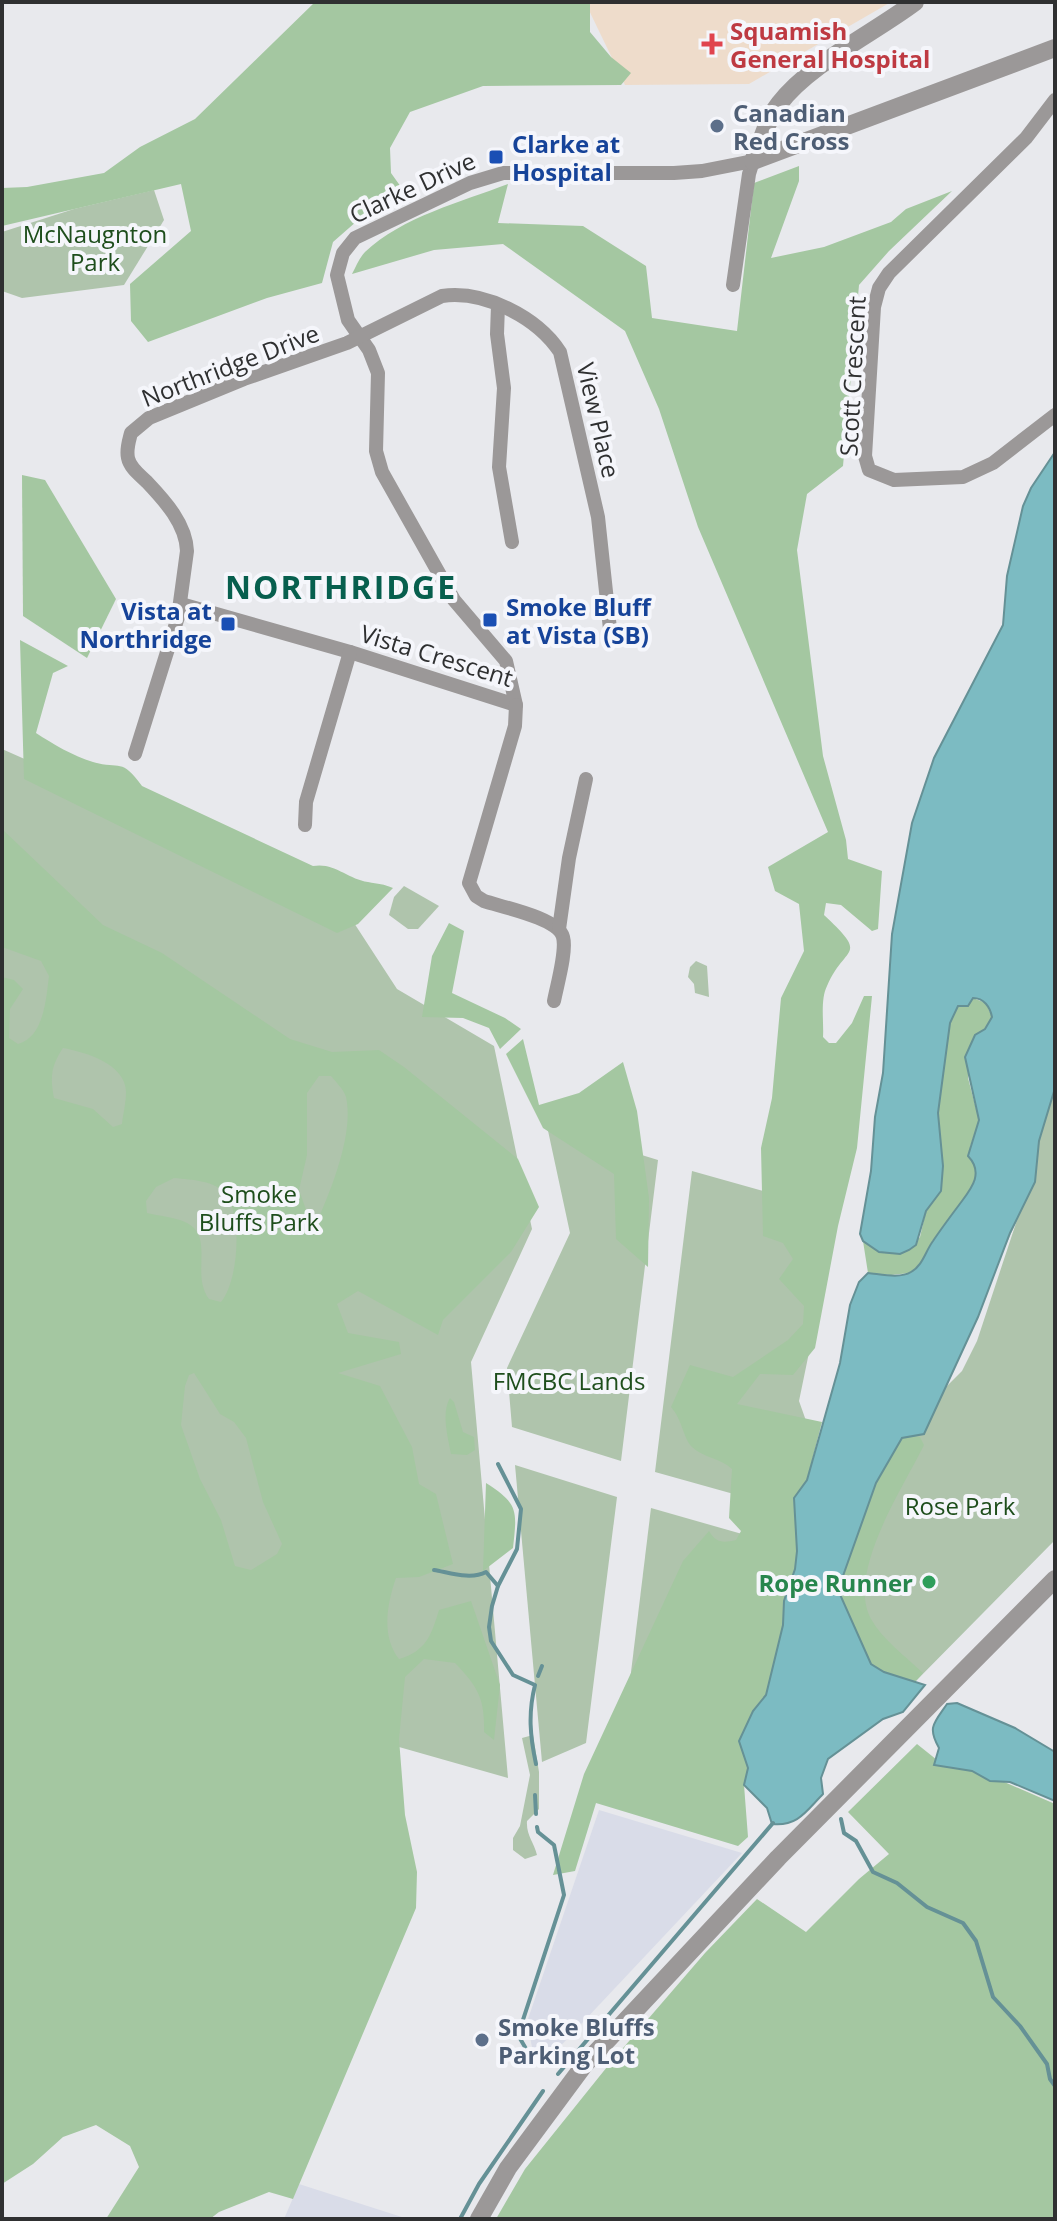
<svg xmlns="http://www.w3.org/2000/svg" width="1057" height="2221" viewBox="0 0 1057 2221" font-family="'Open Sans',sans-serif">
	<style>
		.built { fill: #d9dce8 }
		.medical { fill: #eedccb }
		.green { fill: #afc4ac; fill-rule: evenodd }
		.forest { fill: #a4c7a1; fill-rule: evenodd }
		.water { fill: #7cbbc2; stroke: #659196; stroke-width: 2 }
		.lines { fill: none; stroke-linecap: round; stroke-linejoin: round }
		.stream { stroke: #659196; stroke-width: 4 }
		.minor { stroke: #9b9898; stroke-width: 14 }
		.tertiary { stroke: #9b9898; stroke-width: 18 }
		.health-dot { fill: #e0444e; stroke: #f5f6fb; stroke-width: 3 }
		.service-dot { fill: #5c6f8a; stroke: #f5f6fb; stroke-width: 3 }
		.transit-dot { fill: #1a4fb4; stroke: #f5f6fb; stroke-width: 3 }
		.leisure-dot { fill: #2e9e5b; stroke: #f5f6fb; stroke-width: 3 }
		.labels { text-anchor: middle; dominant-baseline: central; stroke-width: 8; stroke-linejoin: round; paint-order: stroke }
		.health-label { font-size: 24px; font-weight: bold; fill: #be3a42; stroke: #f5f6fb; text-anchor: start }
		.service-label { font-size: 24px; font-weight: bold; fill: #4e5e75; stroke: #f5f6fb; text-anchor: start }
		.transit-label { font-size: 24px; font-weight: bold; fill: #164399; stroke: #f5f6fb; text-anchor: start }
		.street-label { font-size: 24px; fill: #2f3031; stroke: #f5f6fb }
		.park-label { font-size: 24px; fill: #1e4e1c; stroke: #f5f6fb }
		.leisure-label { font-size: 24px; font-weight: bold; fill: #27864d; stroke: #f5f6fb; text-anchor: end }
		.district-label { font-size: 32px; font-weight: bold; letter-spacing: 2px; fill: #075f4e; stroke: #f5f6fb }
	</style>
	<rect width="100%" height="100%" fill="#e8e9ed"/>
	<g class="built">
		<polygon points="599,1810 742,1853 552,2055 532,2047 527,2022"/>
		<polygon points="299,2184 408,2219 284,2219"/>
	</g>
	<polygon class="medical" points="585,2 891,2 749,84 625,85"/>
	<g class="green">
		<polygon points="154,190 164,220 124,285 22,298 2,291 2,232 74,209"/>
		<polygon points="2,749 257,862 343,906 397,989 494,1046 532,1229 471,1362 508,1778 2,1634"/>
		<polygon points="404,886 439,906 418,929 408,929 389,915 394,897"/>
		<polygon points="696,961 707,966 709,997 695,993 694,984 688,977 690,967"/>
		<path d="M1055,1015V1540L910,1687L866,1664L837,1604ZM1017,1220L977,1341L962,1371L945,1388L978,1317L990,1281Z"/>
		<polygon points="547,1126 658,1160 621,1461 512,1427 507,1368 570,1233"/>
		<polygon points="692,1171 838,1212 799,1401 810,1432 780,1507 655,1472"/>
		<polygon points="515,1465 617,1497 586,1743 542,1762"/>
		<polygon points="651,1508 777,1544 628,1697"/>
		<path d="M533,1735L539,1772V1809L527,1821C526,1835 534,1842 537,1855L525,1859L513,1850V1838L520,1826L530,1775L522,1738Z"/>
	</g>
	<g class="forest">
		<polygon points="315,2 590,2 590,32 611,57 631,73 621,85 483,86 410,112 390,148 391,173 406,194 357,221 333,242 322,283 267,298 148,342 131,321 130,284 191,231 181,184 2,226 2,188 27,187 104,173 140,147 195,119"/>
		<path d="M799,166V181L771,258L824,247L891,222L906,209L952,191L889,251L859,285L843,466L807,494L797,550L823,756L846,840L848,859L882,871L878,929L872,931L841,905L826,903L824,915C870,958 845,944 827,986C820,1000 824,1022 823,1037L829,1043H836L852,1023L864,996H872L857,1148L838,1226L815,1348L793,1375L760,1374L737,1404L822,1422L807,1480L794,1498L797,1551L795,1569L784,1601L783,1625L766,1696L753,1711L739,1741L748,1768L744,1785L748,1837L738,1846L596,1803L575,1871L553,1875L584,1774L683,1561L709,1531C716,1543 723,1543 736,1540L741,1531L729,1518L732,1469C720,1458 704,1458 692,1447C683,1438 683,1421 671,1407L690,1365L733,1377L788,1340L803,1324L804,1306L779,1279L793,1259L783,1243L763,1236L761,1148L772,1098L781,998L804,951L799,904L775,891L768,867L828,832L698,527L659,409L625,331L503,244L434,250L352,274C356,267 359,258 365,252C402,217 461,202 508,184L498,223L583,226L646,266L652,318L737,331L754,183Z"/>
		<polygon points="22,475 45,480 116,599 87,658 23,616"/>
		<path d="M20,640L68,666L53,673L36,733C53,744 73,756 93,762C121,770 121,757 142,786L313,866C334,862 348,879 368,882C378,884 384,884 393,888L358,924L337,933L24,779Z"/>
		<path d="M2,829L103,925L162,953L290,1039L332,1052L379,1050L404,1067L518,1159L539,1207L511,1252L443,1320L438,1335L358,1291L337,1304L348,1333L399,1342L401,1354L338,1373L380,1386L412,1447L419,1484L436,1494L453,1564L419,1577L396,1578C387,1604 381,1636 399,1659C426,1651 431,1636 439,1610L471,1601L500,1685L494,1740L484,1732C485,1699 478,1687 455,1663L424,1659L405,1677L399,1739L405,1815L417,1872L416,1908L293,2199L269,2192L219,2212L210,2219H106L139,2167L130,2146L96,2125L63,2137L33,2164L2,2184V977L14,980L23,989L10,1009L9,1038L18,1044C44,1037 46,999 49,976L41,961L2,947ZM63,1048C85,1052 126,1064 126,1092C126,1103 123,1114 122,1124L113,1127L93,1109L54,1098C50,1077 51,1066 63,1048ZM319,1076H331C336,1082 344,1090 346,1097C354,1132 332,1188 318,1219L309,1218L299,1190L307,1155V1093ZM174,1178C192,1180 215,1180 226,1195C243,1217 238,1282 221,1302L209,1299C190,1273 216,1236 185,1222C174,1217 159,1216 147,1213L146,1201L156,1187ZM194,1373L220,1414L234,1422L246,1438L263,1502L282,1544L277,1554L251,1570L235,1566L221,1520L200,1479L181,1425L185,1386L189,1375Z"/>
		<polygon points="449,923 464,931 452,993 505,1018 521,1029 500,1049 489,1028 463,1018 422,1017 432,956"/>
		<polygon points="973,998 986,1003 992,1017 985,1030 975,1035 968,1078 979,1120 970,1147 976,1172 973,1186 969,1196 931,1243 922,1263 910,1273 891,1275 868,1273 863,1241 879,1252 909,1250 920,1237 926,1211 941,1191 943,1166 938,1113 950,1023 958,1006"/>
		<polygon points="523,1039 539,1105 579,1093 623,1062 637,1111 649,1198 648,1267 616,1239 614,1174 543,1128 506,1054"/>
		<path d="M450,1398L454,1402L463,1432L474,1437L475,1450L467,1455L451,1454C448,1437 441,1413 450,1398Z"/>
		<path d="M912,1436L920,1437L924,1445C903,1488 846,1573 871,1619C883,1640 905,1656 923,1673L915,1682L884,1672L871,1664L838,1590L876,1483L902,1438Z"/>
		<path d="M486,1483C519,1504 517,1511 513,1548L483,1571Z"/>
		<polygon points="917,1744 937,1760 1002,1781 1055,1804 1055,2219 496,2219 525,2169 611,2062 705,1953 757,1899 806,1932 859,1879 889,1854 848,1812"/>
	</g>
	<g class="water">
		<path d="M1055,452V1088L1039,1141L1035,1182L1010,1233L978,1317L924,1434L902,1438L876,1483L838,1590L871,1664L884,1672L925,1685L903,1712L883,1719L828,1759L821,1778L823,1794C807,1810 798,1827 772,1824L767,1808L744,1785L748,1768L739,1741L753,1711L766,1695L783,1625L784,1601L795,1569L797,1551L794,1498L807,1480L840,1363L850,1305L859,1282L868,1273C880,1274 900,1279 911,1272C923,1265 925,1252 933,1241C941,1229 950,1217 959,1205C970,1190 985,1174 968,1156L979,1120L965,1057L975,1035L985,1029L992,1017C990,1007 984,998 973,998L968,1006H958L950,1023L938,1113L943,1166L941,1191L926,1211L916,1245L909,1250L900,1254L879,1252L863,1241L860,1234L871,1171L875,1117L883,1073L892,934L912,823L934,758L1003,625L1007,576L1023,506L1031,488Z"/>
		<path d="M957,1703L1015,1728L1055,1752V1801L1010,1782L990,1781L972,1771L934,1765L939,1748C927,1727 934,1723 947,1704Z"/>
	</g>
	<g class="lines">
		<g class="stream">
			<path d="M498,1464L521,1509L517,1549L498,1586L492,1606L489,1627L491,1641L513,1675L535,1685C528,1713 530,1736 536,1764"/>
			<path d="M434,1570C451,1573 471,1580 486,1572L498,1586"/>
			<polyline points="538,1676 542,1666"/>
			<polyline points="535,1795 536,1814"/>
			<polyline points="841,1819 844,1833 856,1841 873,1872 897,1883 927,1907 963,1923 976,1941 993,1997 1020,2026 1047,2064 1050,2079 1055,2086"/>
			<polyline points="537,1827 538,1832 554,1845 564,1895 518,2035 529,2054 563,2064"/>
			<polyline points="558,2074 773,1823"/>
			<polyline points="460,2219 479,2184 543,2091"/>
		</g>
		<g class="minor">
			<polyline points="1055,100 1026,138 889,273 879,288 874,307 865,456 869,470 894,480 963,477 993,463 1055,415"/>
			<polyline points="733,285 749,174 753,161"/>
			<polyline points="498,305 497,334 504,388 499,467 512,542"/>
			<polyline points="181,604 350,652 516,705 506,661 454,600 382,472 376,451 378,373 369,350 348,320 337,275 343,253 355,238 470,183 503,173 674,173 702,171 753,161"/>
			<path d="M516,705L515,726L469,883L476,896L484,901C502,907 558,918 563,937C567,951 557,985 554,1001"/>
			<path d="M135,754L178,617L187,551C186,524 165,501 147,482C140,475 130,468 128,458C126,449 129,441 131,433L149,418L244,379L347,343L442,296C484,290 537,317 560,352L598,517L610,629"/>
			<polyline points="305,825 306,802 350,652"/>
			<polyline points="559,929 569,858 586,779"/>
		</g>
		<g class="tertiary">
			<polyline points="753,161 1055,48"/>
			<path d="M753,161C762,142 766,120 779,104C809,64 874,33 915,2"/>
			<polyline points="479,2219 508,2168 585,2064 778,1858 1055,1579"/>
		</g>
	</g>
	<path class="health-dot" d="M708 32h8v8h8v8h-8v8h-8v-8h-8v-8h8z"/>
	<g class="service-dot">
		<circle cx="717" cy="126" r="8"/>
		<circle cx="482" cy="2040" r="8"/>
	</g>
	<g class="transit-dot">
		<rect x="488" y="149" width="16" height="16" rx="4"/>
		<rect x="482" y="612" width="16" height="16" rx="4"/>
		<rect x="220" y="616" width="16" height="16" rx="4"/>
	</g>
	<circle class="leisure-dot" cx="929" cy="1582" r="8"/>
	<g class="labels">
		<g class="health-label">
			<text x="730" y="30">Squamish<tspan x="730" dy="28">General Hospital</tspan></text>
		</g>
		<g class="service-label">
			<text x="733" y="112">Canadian<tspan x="733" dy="28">Red Cross</tspan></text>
			<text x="498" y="2026">Smoke Bluffs<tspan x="498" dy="28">Parking Lot</tspan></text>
		</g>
		<g class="transit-label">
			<text x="512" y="143">Clarke at<tspan x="512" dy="28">Hospital</tspan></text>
			<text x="506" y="606">Smoke Bluff<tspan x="506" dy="28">at Vista (SB)</tspan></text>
			<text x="212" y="610" text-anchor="end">Vista at<tspan x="212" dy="28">Northridge</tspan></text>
		</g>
		<g class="street-label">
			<text transform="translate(412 187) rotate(-25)">Clarke Drive</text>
			<text transform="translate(230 365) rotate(-21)">Northridge Drive</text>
			<text transform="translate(852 376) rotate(-87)">Scott Crescent</text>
			<text transform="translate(599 420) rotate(77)">View Place</text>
			<text transform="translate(437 655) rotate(17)">Vista Crescent</text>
		</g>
		<g class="park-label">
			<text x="95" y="233">McNaugnton<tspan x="95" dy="28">Park</tspan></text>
			<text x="259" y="1193">Smoke<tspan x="259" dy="28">Bluffs Park</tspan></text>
			<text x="569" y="1380">FMCBC Lands</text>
			<text x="960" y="1505">Rose Park</text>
		</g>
		<g class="leisure-label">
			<text x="913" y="1582">Rope Runner</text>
		</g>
		<g class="district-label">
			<text x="341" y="586">NORTHRIDGE</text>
		</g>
	</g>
	<rect width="1057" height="2221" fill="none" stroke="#2f3031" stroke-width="8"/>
</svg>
